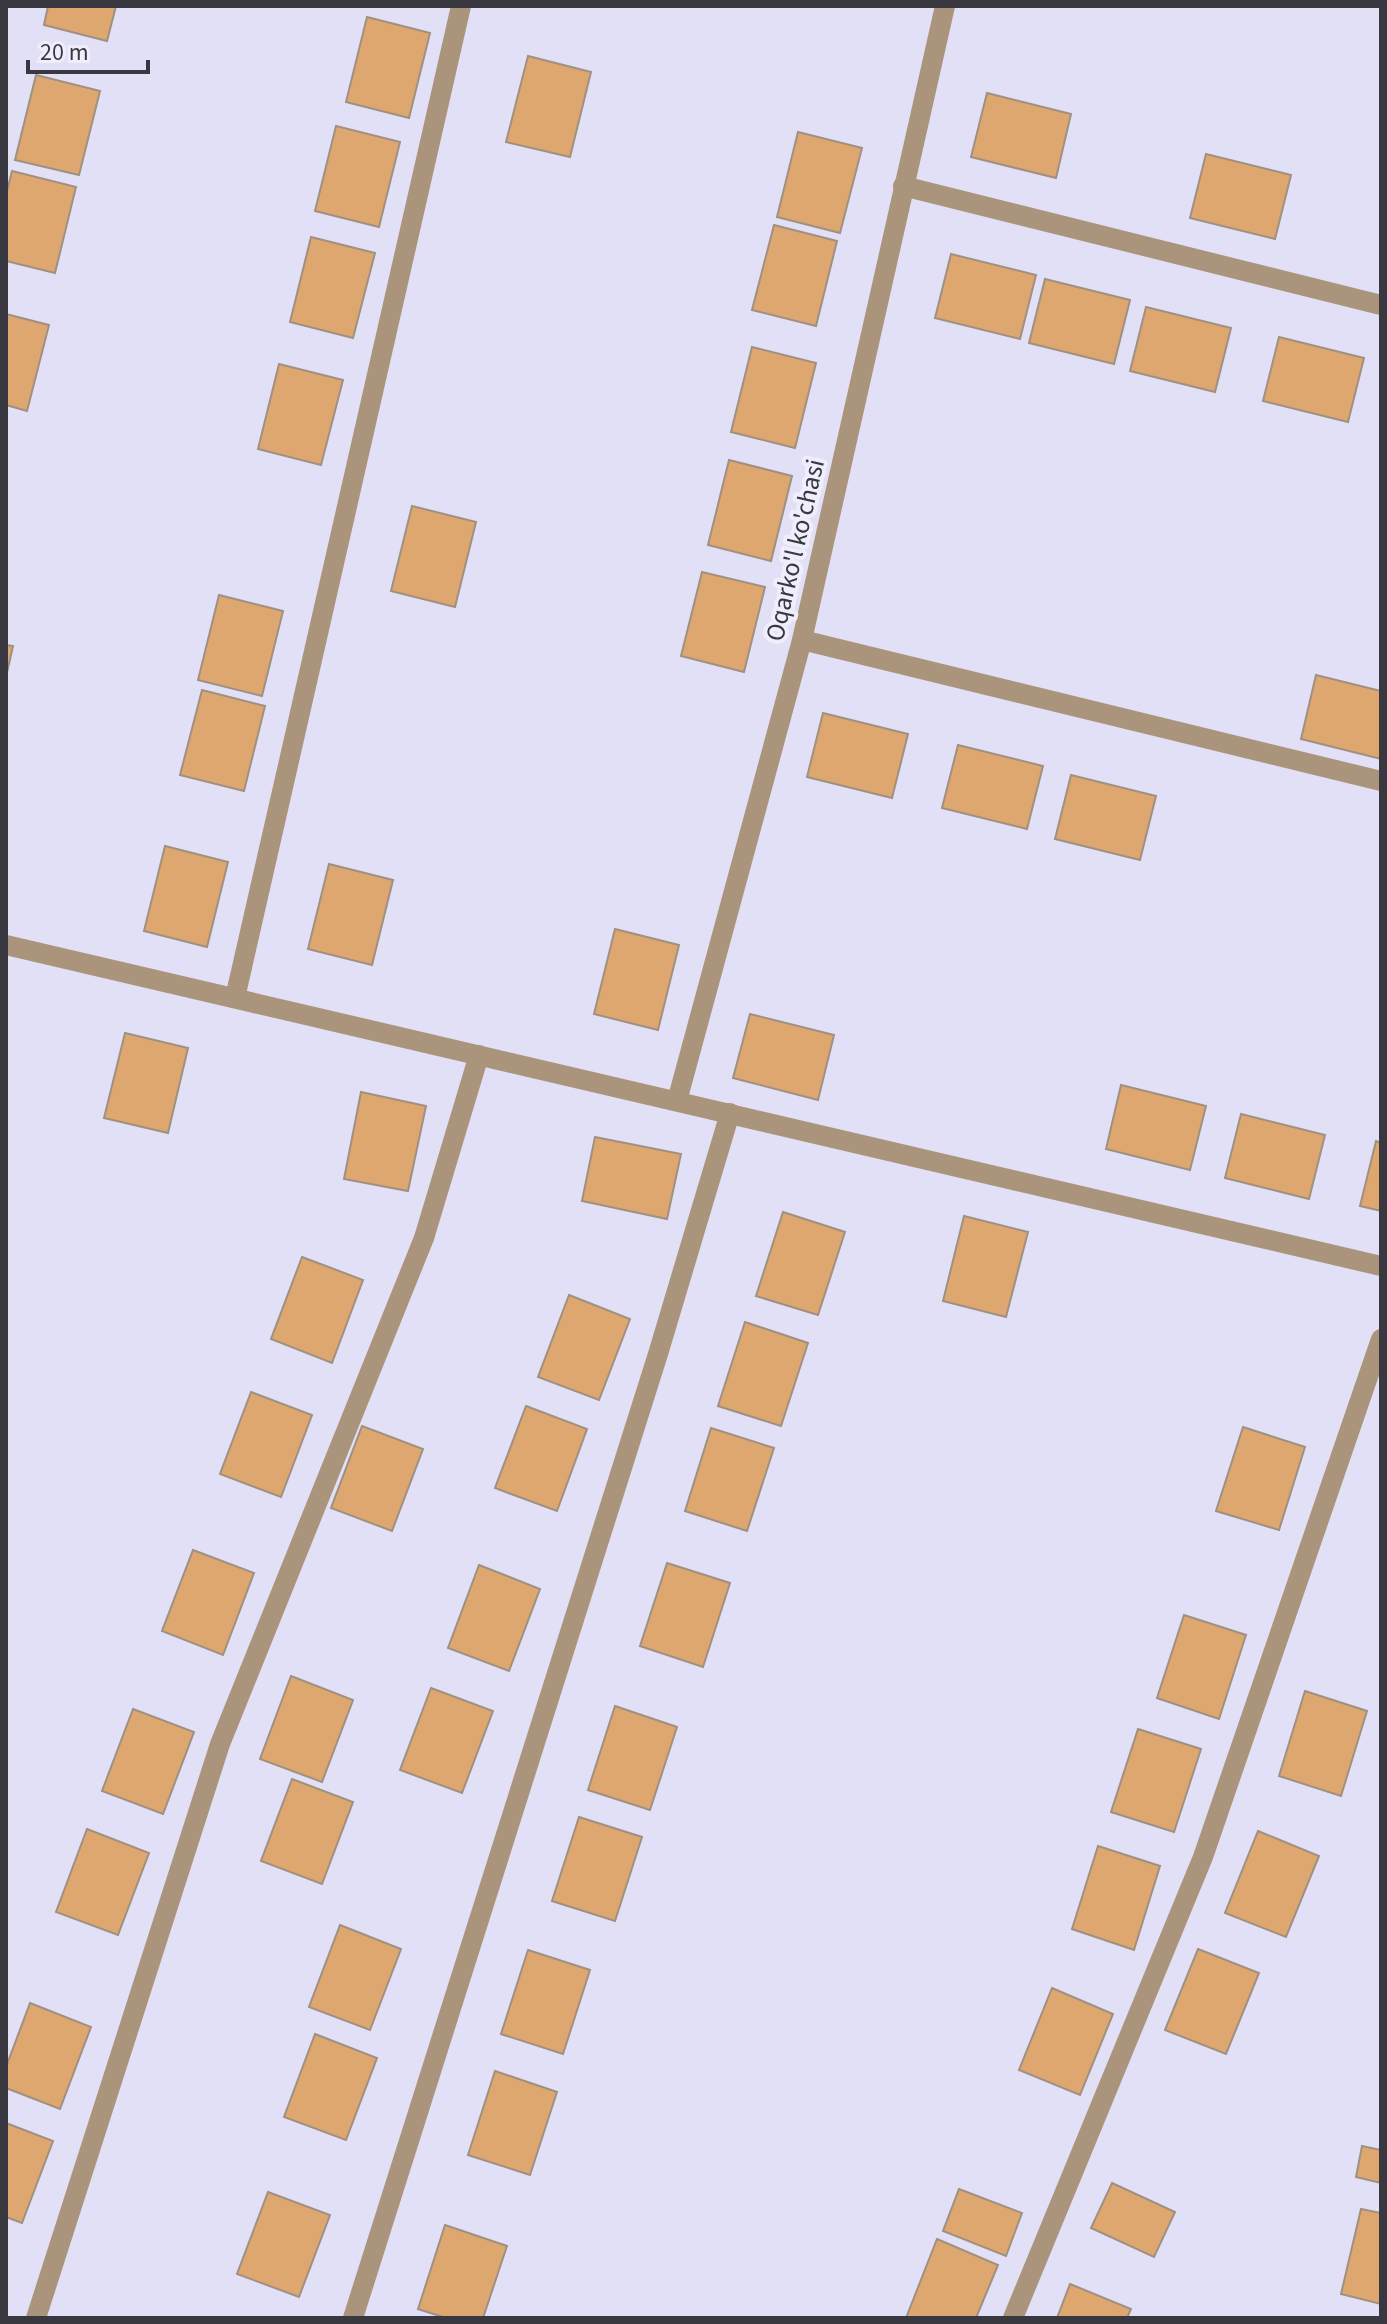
<svg xmlns="http://www.w3.org/2000/svg" width="1387" height="2324" viewBox="0 0 1387 2324" font-family="'Source Sans 3',sans-serif">
	<style>
		.building { fill: #dea76f; stroke: #a09081; stroke-width: 2 }
		.lines { fill: none; stroke-linecap: round; stroke-linejoin: round }
		.minor { stroke: #ab947c; stroke-width: 20 }
		.labels { text-anchor: middle; dominant-baseline: central; stroke-width: 8; stroke-linejoin: round; paint-order: stroke }
		.street-label { font-size: 26px; fill: #393840; stroke: #f0eefc }
	</style>
	<rect width="100%" height="100%" fill="#e2e0f6"/>
	<g class="building">
		<polygon points="48,6 116,6 107,41 44,25"/>
		<polygon points="367,17 430,33 409,118 346,102"/>
		<polygon points="528,56 591,72 570,157 506,142"/>
		<polygon points="36,75 100,91 79,175 15,160"/>
		<polygon points="987,93 1071,114 1056,178 971,157"/>
		<polygon points="336,126 400,142 379,227 315,211"/>
		<polygon points="798,132 862,148 840,233 777,217"/>
		<polygon points="1206,154 1291,175 1275,239 1190,218"/>
		<polygon points="12,171 76,187 55,273 6,261 6,195"/>
		<polygon points="774,225 837,241 816,326 752,310"/>
		<polygon points="311,237 375,253 353,338 290,322"/>
		<polygon points="951,254 1036,275 1020,339 935,318"/>
		<polygon points="1045,279 1130,300 1114,364 1029,343"/>
		<polygon points="1146,307 1231,328 1215,392 1130,371"/>
		<polygon points="6,314 49,325 27,411 6,405"/>
		<polygon points="1279,337 1364,358 1348,422 1263,401"/>
		<polygon points="752,347 816,363 795,448 731,432"/>
		<polygon points="279,364 343,380 321,465 258,449"/>
		<polygon points="729,460 792,476 771,561 708,545"/>
		<polygon points="412,506 476,522 455,607 391,591"/>
		<polygon points="702,572 765,587 744,672 681,656"/>
		<polygon points="219,595 283,611 262,696 198,680"/>
		<polygon points="6,645 13,646 6,677"/>
		<polygon points="1316,675 1381,691 1381,759 1301,739"/>
		<polygon points="202,690 265,706 244,791 180,775"/>
		<polygon points="823,713 908,734 892,798 807,777"/>
		<polygon points="958,745 1043,766 1027,829 942,808"/>
		<polygon points="1071,775 1156,796 1140,860 1055,839"/>
		<polygon points="165,846 228,862 207,947 144,931"/>
		<polygon points="329,864 393,880 372,965 308,949"/>
		<polygon points="615,929 679,945 658,1030 594,1014"/>
		<polygon points="750,1014 834,1035 818,1100 733,1078"/>
		<polygon points="125,1033 188,1048 168,1133 104,1118"/>
		<polygon points="1121,1085 1206,1106 1190,1170 1106,1149"/>
		<polygon points="361,1092 426,1106 408,1191 344,1179"/>
		<polygon points="1241,1114 1325,1135 1309,1199 1225,1178"/>
		<polygon points="595,1137 681,1154 667,1219 582,1201"/>
		<polygon points="1376,1141 1381,1143 1381,1211 1360,1206"/>
		<polygon points="783,1212 845,1232 818,1315 756,1296"/>
		<polygon points="964,1216 1028,1232 1006,1317 943,1301"/>
		<polygon points="302,1257 363,1280 332,1363 271,1339"/>
		<polygon points="569,1295 630,1319 599,1400 538,1377"/>
		<polygon points="745,1322 808,1343 781,1426 718,1406"/>
		<polygon points="251,1392 312,1415 281,1497 220,1474"/>
		<polygon points="526,1406 587,1429 557,1511 495,1488"/>
		<polygon points="362,1426 423,1449 392,1531 331,1508"/>
		<polygon points="1243,1427 1305,1447 1279,1530 1216,1511"/>
		<polygon points="711,1428 774,1448 747,1531 685,1511"/>
		<polygon points="193,1550 254,1573 223,1655 162,1631"/>
		<polygon points="667,1563 730,1583 703,1667 640,1646"/>
		<polygon points="479,1565 540,1589 509,1671 448,1648"/>
		<polygon points="1184,1615 1246,1635 1219,1719 1157,1698"/>
		<polygon points="291,1676 353,1700 322,1782 260,1759"/>
		<polygon points="431,1688 493,1711 462,1793 400,1770"/>
		<polygon points="1305,1691 1367,1711 1341,1796 1279,1776"/>
		<polygon points="615,1706 677,1727 650,1810 588,1790"/>
		<polygon points="133,1709 194,1732 163,1814 102,1791"/>
		<polygon points="1138,1729 1201,1749 1174,1832 1111,1812"/>
		<polygon points="292,1779 353,1802 322,1884 261,1861"/>
		<polygon points="579,1817 642,1837 615,1921 552,1901"/>
		<polygon points="87,1829 149,1853 118,1935 56,1912"/>
		<polygon points="1258,1831 1319,1856 1286,1937 1225,1913"/>
		<polygon points="1098,1846 1160,1866 1134,1950 1072,1929"/>
		<polygon points="340,1925 401,1949 370,2030 309,2007"/>
		<polygon points="1198,1949 1259,1973 1226,2054 1165,2030"/>
		<polygon points="528,1950 590,1970 563,2054 501,2034"/>
		<polygon points="1052,1988 1113,2014 1080,2095 1019,2070"/>
		<polygon points="30,2003 91,2027 60,2109 6,2088 6,2067"/>
		<polygon points="315,2034 377,2058 346,2140 284,2117"/>
		<polygon points="495,2071 557,2092 530,2175 468,2155"/>
		<polygon points="6,2123 53,2141 22,2223 6,2217"/>
		<polygon points="1362,2146 1381,2150 1381,2183 1356,2177"/>
		<polygon points="1112,2183 1175,2212 1154,2257 1091,2228"/>
		<polygon points="959,2189 1022,2213 1006,2256 943,2231"/>
		<polygon points="268,2192 330,2215 299,2297 237,2274"/>
		<polygon points="1361,2209 1381,2213 1381,2304 1341,2294"/>
		<polygon points="445,2225 507,2246 483,2318 446,2318 418,2309"/>
		<polygon points="937,2239 998,2265 976,2318 906,2318"/>
		<polygon points="1070,2284 1131,2309 1127,2318 1057,2318"/>
	</g>
	<g class="lines">
		<g class="minor">
			<polyline points="903,186 1381,305"/>
			<polyline points="802,640 1381,781"/>
			<polyline points="6,945 1381,1266"/>
			<polyline points="235,998 461,6"/>
			<polyline points="677,1101 802,640 945,6"/>
			<polyline points="36,2318 220,1744 424,1238 479,1055"/>
			<polyline points="353,2318 658,1354 730,1113"/>
			<polyline points="1013,2318 1203,1857 1381,1339"/>
		</g>
	</g>
	<g class="labels">
		<g class="street-label">
			<text transform="translate(795 550) rotate(-77)">Oqarko'l ko'chasi</text>
		</g>
	</g>
	<rect width="1387" height="2324" fill="none" stroke="#393840" stroke-width="16"/>
	<path d="M28 60v12h120v-12" fill="none" stroke="#393840" stroke-width="4"/>
	<text x="40" y="60" font-size="24" fill="#393840" stroke="#f0eefc" stroke-width="6" paint-order="stroke">20 m</text>
</svg>
